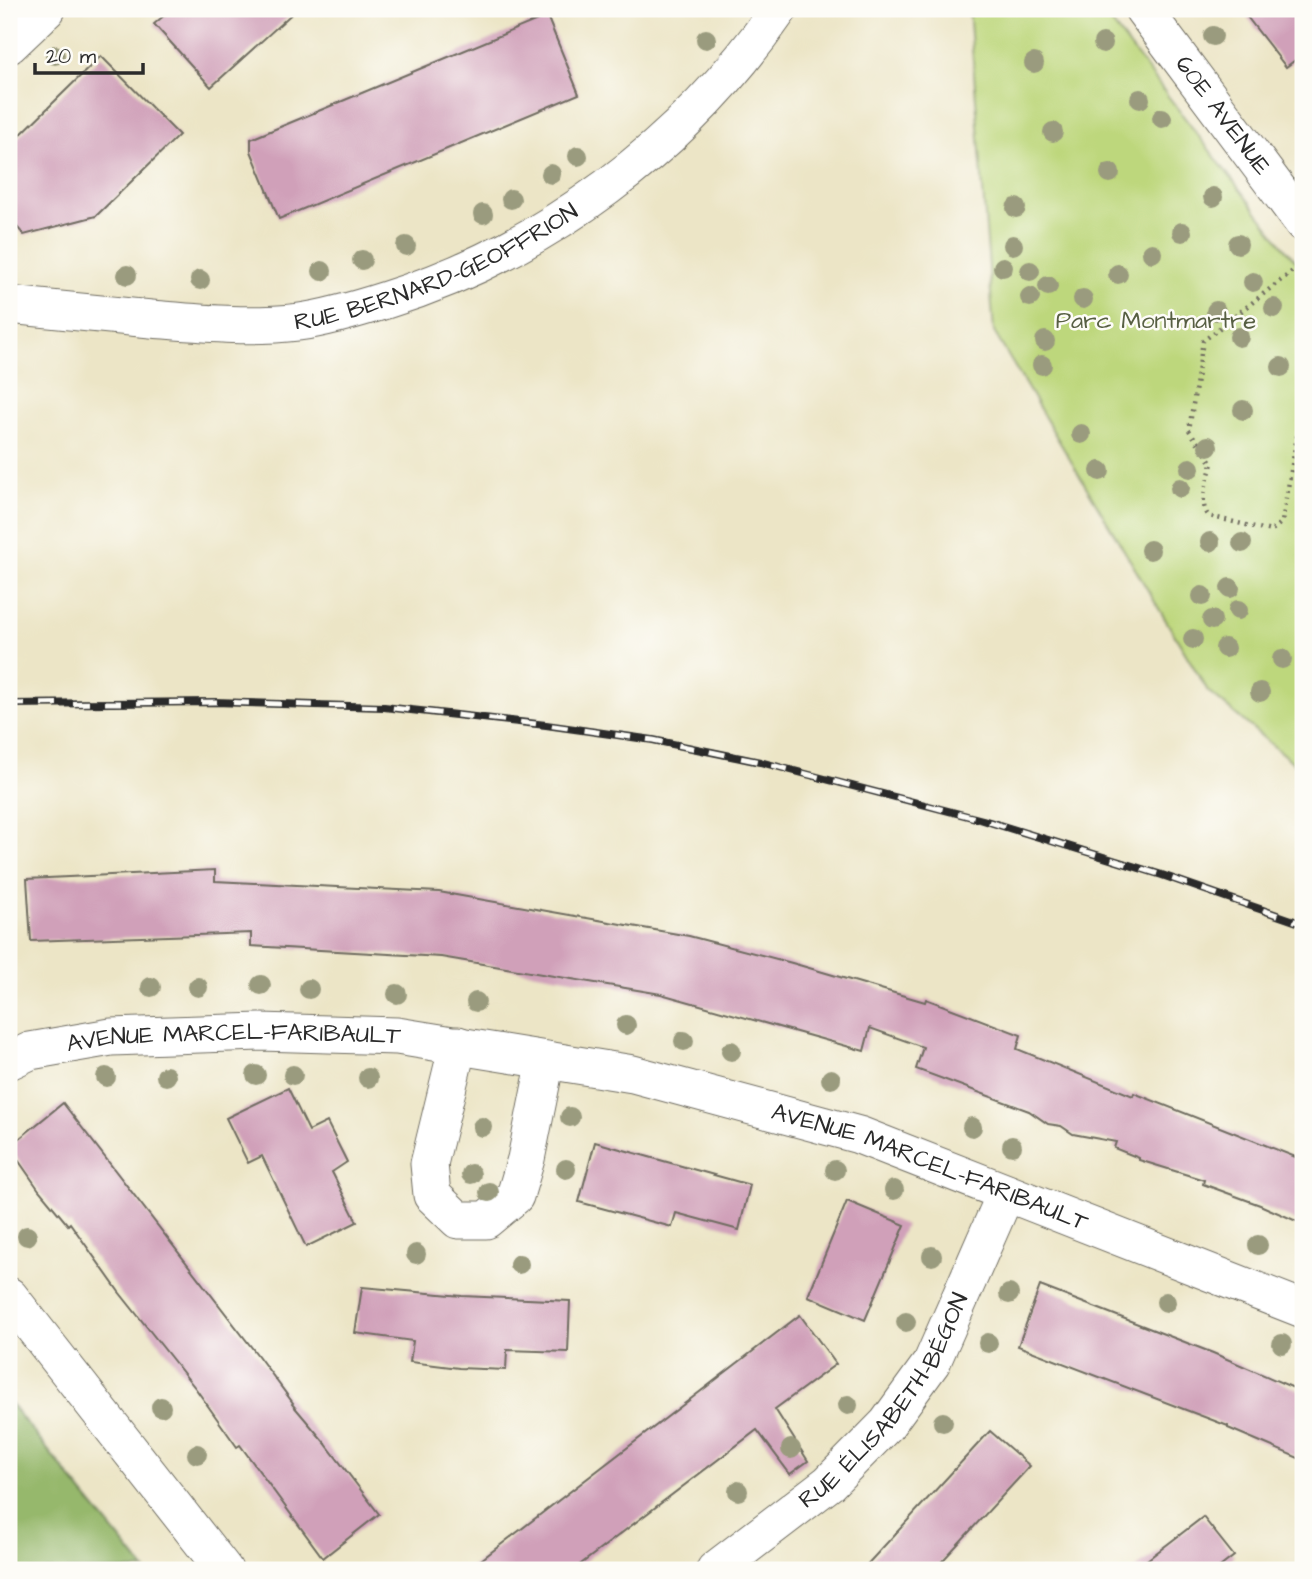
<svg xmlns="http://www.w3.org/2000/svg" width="1312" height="1579" viewBox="0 0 1312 1579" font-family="'Architects Daughter',sans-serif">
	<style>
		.green { fill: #bdd77c; stroke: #748154; stroke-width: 2 }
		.forest { fill: #96b86c; stroke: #60724c; stroke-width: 2 }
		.building { fill: #d0a0b9 }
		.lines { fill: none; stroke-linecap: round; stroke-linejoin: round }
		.street-casing { stroke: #6f6c61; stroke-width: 39 }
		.path { stroke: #6f6c61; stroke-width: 4.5; stroke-dasharray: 2 5; stroke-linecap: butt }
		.street { stroke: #fff; stroke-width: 37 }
		.rail-casing { stroke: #2b2b2b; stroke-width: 8 }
		.rail { stroke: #fdfcf7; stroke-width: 5; stroke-dasharray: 16; stroke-linecap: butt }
		.tree { fill: #9a9b7e }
		.labels { text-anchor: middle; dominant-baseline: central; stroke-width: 5; stroke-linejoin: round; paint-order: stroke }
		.street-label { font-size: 24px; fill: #2b2b2b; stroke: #fdfcf7 }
		.park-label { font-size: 24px; fill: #575f43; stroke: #fdfcf7 }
	</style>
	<rect width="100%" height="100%" fill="#fdfcf7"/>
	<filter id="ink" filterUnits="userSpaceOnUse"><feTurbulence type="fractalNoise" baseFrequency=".0143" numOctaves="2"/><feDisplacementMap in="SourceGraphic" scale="14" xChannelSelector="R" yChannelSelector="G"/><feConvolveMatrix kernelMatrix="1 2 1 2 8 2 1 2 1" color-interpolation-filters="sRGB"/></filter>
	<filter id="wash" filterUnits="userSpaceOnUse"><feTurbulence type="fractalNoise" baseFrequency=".00686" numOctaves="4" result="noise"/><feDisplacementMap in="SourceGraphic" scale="28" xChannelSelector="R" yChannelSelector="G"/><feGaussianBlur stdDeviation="1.57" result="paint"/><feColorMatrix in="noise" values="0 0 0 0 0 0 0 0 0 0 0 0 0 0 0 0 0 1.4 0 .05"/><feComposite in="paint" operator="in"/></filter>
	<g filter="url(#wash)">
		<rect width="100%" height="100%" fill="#ece5c6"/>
		<polygon class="green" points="969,9 1101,9 1288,252 1303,269 1303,771 1208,691 994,332"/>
		<polygon class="forest" points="9,1402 145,1570 9,1570"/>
		<g id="blocks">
			<g class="building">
				<polygon points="172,9 297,9 211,87 154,24"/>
				<polygon points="1241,9 1303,9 1303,54 1286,67"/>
				<polygon points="547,16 579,94 279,219 251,151 251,139"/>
				<polygon points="101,56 179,135 96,216 24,235 9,218 9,146"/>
				<polygon points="215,870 215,881 439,892 689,936 792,963 925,1002 926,999 1021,1035 1017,1049 1133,1096 1134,1093 1303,1160 1303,1224 1260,1205 1203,1184 1204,1180 1139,1160 1139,1158 1114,1148 1116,1142 1073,1134 1061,1126 1048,1124 1029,1111 916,1069 923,1047 870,1028 864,1051 661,994 441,957 251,946 251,933 31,941 27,879"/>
				<polygon points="288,1088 309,1131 327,1122 347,1162 332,1172 357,1222 306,1247 262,1156 248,1163 226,1118"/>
				<polygon points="63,1103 256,1353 293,1403 292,1404 325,1443 379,1514 323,1558 240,1445 237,1447 196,1389 119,1292 70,1223 68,1225 39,1190 9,1147"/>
				<polygon points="595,1142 750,1185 739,1230 676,1213 672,1227 579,1202"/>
				<polygon points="847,1201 905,1225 865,1320 808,1296"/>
				<polygon points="1040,1286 1213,1353 1303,1392 1303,1460 1228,1428 1228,1426 1018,1346"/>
				<polygon points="362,1287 462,1296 570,1301 568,1352 507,1350 506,1370 459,1368 410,1362 413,1341 355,1333"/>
				<polygon points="800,1315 836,1364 775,1409 808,1461 790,1474 757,1430 573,1570 468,1570"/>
				<polygon points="990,1431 1030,1466 934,1570 862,1570"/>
				<polygon points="1203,1517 1234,1556 1216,1570 1134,1570"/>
			</g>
		</g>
	</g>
	<g filter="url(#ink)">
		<use href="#blocks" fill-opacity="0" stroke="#6f6c61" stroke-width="2"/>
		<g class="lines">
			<defs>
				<g id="street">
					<path id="s1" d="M1143,9L1303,223"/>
					<polyline points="9,45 47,9"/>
					<path id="s2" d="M9,305C56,310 104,314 151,319C201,323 249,328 299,322C329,318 358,309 386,300C544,251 686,145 779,9"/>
					<polyline points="458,1045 429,1164 432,1195 458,1220 486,1220 515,1196 526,1159 546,1060"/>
					<path id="s3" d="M9,1061L30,1051L111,1037L260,1032L397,1036L633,1074L859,1135L1303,1309"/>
					<polyline points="9,1296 224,1570"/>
					<path id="s4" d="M715,1570L829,1483L887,1424L932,1362L1006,1193"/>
				</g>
			</defs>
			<use href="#street" class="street-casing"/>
			<path class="path" d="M1303,263L1203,341L1189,430L1212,463C1209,478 1197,504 1209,516L1271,531L1282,522L1303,402"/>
			<use href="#street" class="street"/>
			<defs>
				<polyline id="rail" points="9,704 214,702 384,707 546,725 653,740 760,762 983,820 1162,875 1303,924"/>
			</defs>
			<use href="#rail" class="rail-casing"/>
			<use href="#rail" class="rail"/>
		</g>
		<g class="tree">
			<circle cx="1213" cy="36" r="10"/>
			<circle cx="706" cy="39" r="10"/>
			<circle cx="1103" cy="43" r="10"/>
			<circle cx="55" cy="55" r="10"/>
			<circle cx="1034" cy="63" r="10"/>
			<circle cx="1140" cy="99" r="10"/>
			<circle cx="1162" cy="118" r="10"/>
			<circle cx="1053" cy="132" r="10"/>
			<circle cx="578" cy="156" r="10"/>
			<circle cx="1110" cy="173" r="10"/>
			<circle cx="551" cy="174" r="10"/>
			<circle cx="1213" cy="197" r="10"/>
			<circle cx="511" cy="199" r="10"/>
			<circle cx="1016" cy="208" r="10"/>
			<circle cx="483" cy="214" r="10"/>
			<circle cx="1182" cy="232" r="10"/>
			<circle cx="1238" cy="244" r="10"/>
			<circle cx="1013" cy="245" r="10"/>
			<circle cx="406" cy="246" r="10"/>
			<circle cx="1152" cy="253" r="10"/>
			<circle cx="362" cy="260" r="10"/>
			<circle cx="1003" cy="267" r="10"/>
			<circle cx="322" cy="271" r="10"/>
			<circle cx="1030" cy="271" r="10"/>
			<circle cx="1118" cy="274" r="10"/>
			<circle cx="127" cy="275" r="10"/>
			<circle cx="200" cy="280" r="10"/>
			<circle cx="1253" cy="282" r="10"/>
			<circle cx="1048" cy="286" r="10"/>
			<circle cx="1030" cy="297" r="10"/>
			<circle cx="1083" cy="299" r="10"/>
			<circle cx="1274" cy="308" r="10"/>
			<circle cx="1216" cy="311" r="10"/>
			<circle cx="1239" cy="337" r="10"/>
			<circle cx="1045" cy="341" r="10"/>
			<circle cx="1042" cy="365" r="10"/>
			<circle cx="1281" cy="367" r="10"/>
			<circle cx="1243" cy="410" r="10"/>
			<circle cx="1081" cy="434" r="10"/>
			<circle cx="1208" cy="446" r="10"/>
			<circle cx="1190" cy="468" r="10"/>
			<circle cx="1100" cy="471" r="10"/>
			<circle cx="1180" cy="488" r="10"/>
			<circle cx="1210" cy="542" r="10"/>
			<circle cx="1242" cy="543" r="10"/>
			<circle cx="1150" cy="550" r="10"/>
			<circle cx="1230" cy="588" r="10"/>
			<circle cx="1202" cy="596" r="10"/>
			<circle cx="1238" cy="610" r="10"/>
			<circle cx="1212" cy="620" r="10"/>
			<circle cx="1193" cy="639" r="10"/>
			<circle cx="1225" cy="648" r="10"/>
			<circle cx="1282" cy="659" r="10"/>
			<circle cx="1260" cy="692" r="10"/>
			<circle cx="261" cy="985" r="10"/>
			<circle cx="151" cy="987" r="10"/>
			<circle cx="198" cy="987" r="10"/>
			<circle cx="309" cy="989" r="10"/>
			<circle cx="397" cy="994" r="10"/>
			<circle cx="476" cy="1002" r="10"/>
			<circle cx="626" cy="1025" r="10"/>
			<circle cx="684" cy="1041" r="10"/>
			<circle cx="731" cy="1051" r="10"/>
			<circle cx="256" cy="1075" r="10"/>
			<circle cx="293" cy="1075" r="10"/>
			<circle cx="166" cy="1076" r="10"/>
			<circle cx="106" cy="1077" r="10"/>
			<circle cx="368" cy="1078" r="10"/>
			<circle cx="831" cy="1079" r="10"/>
			<circle cx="570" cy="1117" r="10"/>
			<circle cx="482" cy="1127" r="10"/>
			<circle cx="972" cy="1127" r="10"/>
			<circle cx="1012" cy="1146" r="10"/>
			<circle cx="566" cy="1169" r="10"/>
			<circle cx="835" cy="1170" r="10"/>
			<circle cx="471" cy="1174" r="10"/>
			<circle cx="894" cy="1190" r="10"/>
			<circle cx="489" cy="1192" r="10"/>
			<circle cx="27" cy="1236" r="10"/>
			<circle cx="1258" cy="1245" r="10"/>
			<circle cx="416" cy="1254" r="10"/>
			<circle cx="932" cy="1256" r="10"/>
			<circle cx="519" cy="1264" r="10"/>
			<circle cx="1009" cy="1294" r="10"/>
			<circle cx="1166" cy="1302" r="10"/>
			<circle cx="906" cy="1322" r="10"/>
			<circle cx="988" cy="1343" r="10"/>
			<circle cx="1282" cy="1344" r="10"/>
			<circle cx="848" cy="1405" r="10"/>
			<circle cx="161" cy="1407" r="10"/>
			<circle cx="943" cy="1422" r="10"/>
			<circle cx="791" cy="1449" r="10"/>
			<circle cx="197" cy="1454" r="10"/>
			<circle cx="738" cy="1491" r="10"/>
		</g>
	</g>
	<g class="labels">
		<g class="street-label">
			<text stroke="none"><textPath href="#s1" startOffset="133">60E AVENUE</textPath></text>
			<text stroke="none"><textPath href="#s2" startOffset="439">RUE BERNARD-GEOFFRION</textPath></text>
			<text stroke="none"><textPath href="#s3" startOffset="228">AVENUE MARCEL-FARIBAULT</textPath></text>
			<text stroke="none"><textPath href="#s3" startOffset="942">AVENUE MARCEL-FARIBAULT</textPath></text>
			<text stroke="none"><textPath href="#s4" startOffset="243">RUE ÉLISABETH-BÉGON</textPath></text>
		</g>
		<g class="park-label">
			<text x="1156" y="321">Parc Montmartre</text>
		</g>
	</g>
	<rect width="1312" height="1579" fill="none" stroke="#fdfcf7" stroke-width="35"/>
	<path d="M35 63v10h108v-10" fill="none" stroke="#2b2b2b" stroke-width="3.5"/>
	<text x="46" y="63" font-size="21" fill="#2b2b2b" stroke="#fdfcf7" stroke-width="5" paint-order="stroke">20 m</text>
</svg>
